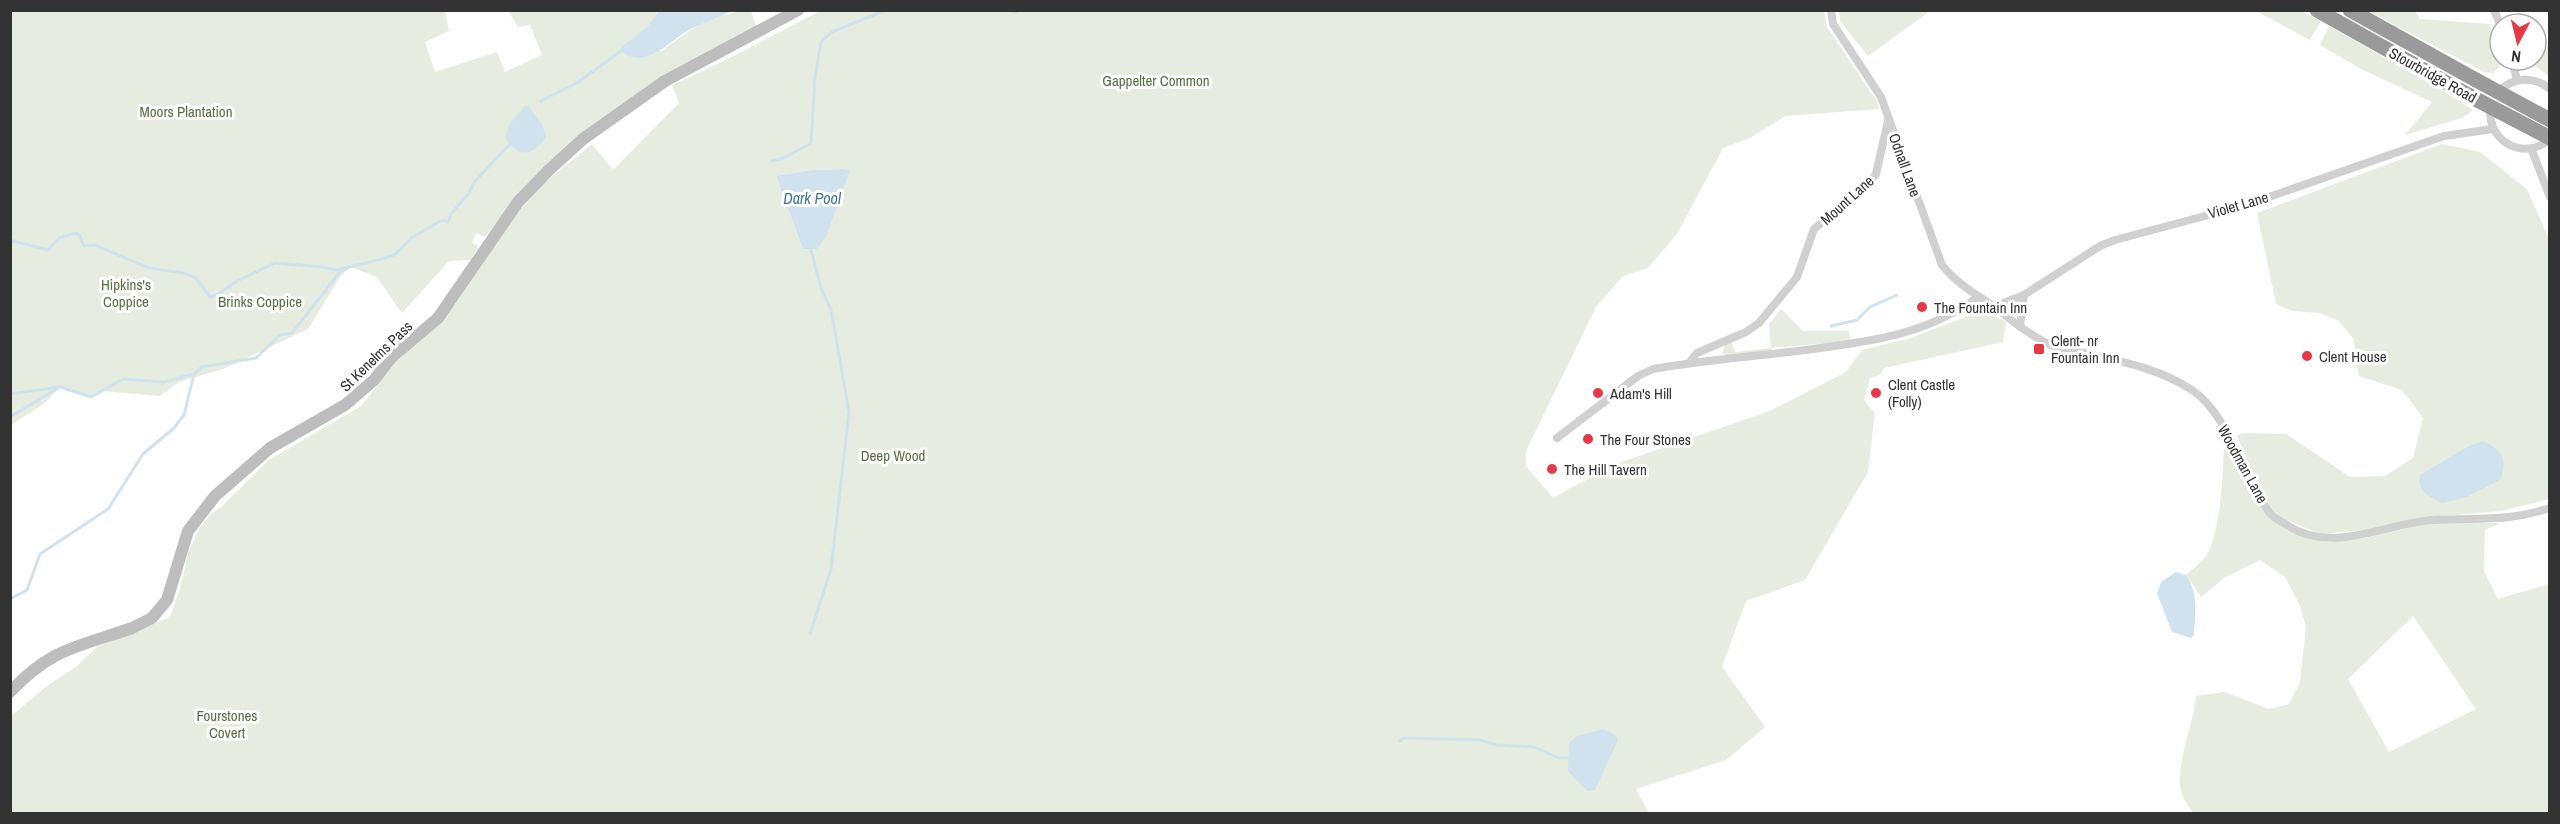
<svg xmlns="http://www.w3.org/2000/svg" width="2560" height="824" viewBox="0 0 2560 824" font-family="'Archivo Narrow',sans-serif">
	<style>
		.green { fill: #e6ecdf; fill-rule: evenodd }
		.water { fill: #cfe2ee }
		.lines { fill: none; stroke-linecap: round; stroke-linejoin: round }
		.stream { stroke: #cfe2ee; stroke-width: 3 }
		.street { stroke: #d0d0d0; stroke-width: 8 }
		.secondary { stroke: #bdbdbd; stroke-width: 12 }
		.highway { stroke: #9a9a9a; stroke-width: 15 }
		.highway-bridge { stroke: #9a9a9a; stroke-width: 15 }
		.poi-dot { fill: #e63946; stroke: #fff; stroke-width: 2 }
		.labels { text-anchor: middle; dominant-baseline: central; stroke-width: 6; stroke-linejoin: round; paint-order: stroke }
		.street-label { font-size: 15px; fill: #333; stroke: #fff }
		.park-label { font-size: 15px; fill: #56703f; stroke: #fff }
		.poi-label { font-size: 15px; fill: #333; stroke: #fff; text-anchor: start }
		.water-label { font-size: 16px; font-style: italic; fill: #3f7597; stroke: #fff }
	</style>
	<rect width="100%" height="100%" fill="#fff"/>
	<g class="green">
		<path d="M11,11H445L449,31L425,42L435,72L497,52L505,72L542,55L530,25L518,27L508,11H659L646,28L622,46L662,51C688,30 717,11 751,11L757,28L664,76L544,168L485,237L476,233L472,243L478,246L471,260L449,261L402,313L377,277L350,267L340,277L308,329L223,369L179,382L160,396L101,391L91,397L60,387L45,403L11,425Z"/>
		<path d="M820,11H1824L1827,27L1878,103L1879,109L1785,116L1750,138L1723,148L1677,234L1648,268L1623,276L1596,307L1526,451V466L1553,498L1613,465L1770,411L1846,372L1862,350L1908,339L1984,310L2006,322L2003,342L1884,368L1880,375L1870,378L1864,400L1875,413L1868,472L1805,580L1746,601L1722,667L1765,727L1726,760L1636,789L1649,813L11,814V716L48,685L76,667L97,647L170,617L181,586L188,553L200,527L211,514L222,506L269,460L361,406L398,360L456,303L514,216L543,184L592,144L613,170L679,103L672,85L724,61ZM844,169L850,171L827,235L803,249L776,176L812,170Z"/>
		<polygon points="1839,11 1839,10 1930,11 1868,56 1840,21"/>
		<polygon points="2256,11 2301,11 2321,21 2310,40"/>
		<polygon points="2368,11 2415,11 2420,19 2490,24 2502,64 2493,73 2484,72"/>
		<polygon points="2329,26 2458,100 2473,110 2462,118 2405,135 2432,102 2363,70 2320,45"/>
		<polygon points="2536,38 2549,47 2549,76 2527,60 2536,60"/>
		<polygon points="2442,144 2480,152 2527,189 2549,239 2549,499 2501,511 2433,517 2364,530 2320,534 2284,519 2272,510 2258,485 2237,436 2242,433 2286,434 2350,477 2385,476 2413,458 2423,418 2402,390 2359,376 2353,338 2339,321 2319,313 2293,311 2276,304 2257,213"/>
		<polygon points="1781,309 1803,331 1849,331 1851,341 1772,348 1772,352 1728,357 1722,353 1725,345 1731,341 1735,352 1771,348 1769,324"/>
		<path d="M2228,445L2269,518L2285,528L2326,542L2366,538L2430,523H2500L2485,530L2484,571L2498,599L2549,584V813H2193C2190,808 2186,803 2183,797C2172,770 2194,726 2196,696L2224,692L2269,709L2289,704L2300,682L2306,627L2300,606L2285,577L2260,560L2224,578L2201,597L2186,575C2192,569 2202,562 2207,555C2220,532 2223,475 2224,448ZM2413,616L2476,709L2389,752L2348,679Z"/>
	</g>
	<g class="water">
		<path d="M659,11V10L733,11C718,17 703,23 689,30C669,41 645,71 621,51L622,46L646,28Z"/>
		<path d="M525,106H528L542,124L546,137C536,153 521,159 509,143C506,139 505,138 506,134C507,125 519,113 525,106Z"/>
		<polygon points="844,169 850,171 827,235 817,249 803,249 776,176 812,170"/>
		<path d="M2484,441C2503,452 2507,457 2501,479L2467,497L2442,503C2429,496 2417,492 2420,475L2469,446Z"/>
		<path d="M2176,572L2186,575C2199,593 2195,614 2194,635L2191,638L2172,632L2157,593L2161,582Z"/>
		<polygon points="1604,729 1616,736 1618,740 1595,790 1587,791 1568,771 1569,743 1577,736"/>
	</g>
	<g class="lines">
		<g class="stream">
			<polyline points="1007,10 1016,12"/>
			<polyline points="541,101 577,83 621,51"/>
			<polyline points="772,161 784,158 811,143 815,77 821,42 832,32 886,10"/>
			<polyline points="10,240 48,250 59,238 76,233 80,236 84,246 95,245 149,268 184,273 196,278 210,297 217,295 237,281 275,263 322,267 336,270 382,259 396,254 411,238 442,220 448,222 451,214 469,193 475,181 510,144"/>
			<polyline points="1831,326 1857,320 1870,307 1897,295"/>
			<polyline points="10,394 60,387 91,397 123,379 164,382 194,374 202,367 256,358 280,335 292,333 340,272 348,268"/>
			<polyline points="10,417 58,388"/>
			<polyline points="10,599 27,590 40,554 108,509 143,454 174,428 184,415 194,374"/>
			<polyline points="810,634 831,569 849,412 831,310 821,288 811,250"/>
			<polyline points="1400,741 1404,738 1480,740 1497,745 1534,747 1559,758 1568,758"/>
		</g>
		<g class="street">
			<path d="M1831,10L1833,24L1881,97L1942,265C1957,284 1976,294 1996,308C2013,322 2030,335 2050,345C2097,358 2150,362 2192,390C2228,414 2244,477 2269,512C2273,518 2281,521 2287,525C2332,555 2386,523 2433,520C2478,517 2504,523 2550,508"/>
			<polyline points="2494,10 2500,24"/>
			<polyline points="2512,60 2517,80"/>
			<path d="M2497,93C2512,77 2533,75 2550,89"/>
			<path d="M2491,104C2484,139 2522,163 2550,139"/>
			<polyline points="2531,148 2550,197"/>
			<polyline points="1993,307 2024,295 2100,246 2115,240 2246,205 2444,136 2493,129"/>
			<polyline points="2020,327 2024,295"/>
			<polyline points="1689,363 1697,353 1746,332 1759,323 1797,277 1814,229 1866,187 1876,174 1888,121"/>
			<path d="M1557,438L1638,376L1653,369C1706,360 1760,356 1813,349C1874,341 1927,334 1978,297"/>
		</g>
		<path class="secondary" d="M10,692C52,647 79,647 132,628L152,618L167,600L188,531L215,496L270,448L345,405L374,380L392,357L438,318L518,202L549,170L583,139L665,81L798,10"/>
		<g class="highway">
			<polyline points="2317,10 2468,95"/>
			<polyline points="2350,10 2476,80"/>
		</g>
		<g class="highway-bridge">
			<polyline points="2476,80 2550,120"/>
			<polyline points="2468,95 2550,138"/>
		</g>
	</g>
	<g class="poi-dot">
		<circle cx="1922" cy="307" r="6"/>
		<rect x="2033" y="343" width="12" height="12" rx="3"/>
		<circle cx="2307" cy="356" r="6"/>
		<circle cx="1598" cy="393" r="6"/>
		<circle cx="1876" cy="393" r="6"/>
		<circle cx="1588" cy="439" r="6"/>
		<circle cx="1552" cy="469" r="6"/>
	</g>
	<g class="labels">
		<g class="street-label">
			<text transform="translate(2433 75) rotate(29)">Stourbridge Road</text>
			<text transform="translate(1905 165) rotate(70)">Odnall Lane</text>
			<text transform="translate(1847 200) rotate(-42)">Mount Lane</text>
			<text transform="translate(2238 205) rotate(-16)">Violet Lane</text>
			<text transform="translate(376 356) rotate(-44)">St Kenelms Pass</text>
			<text transform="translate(2243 464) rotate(61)">Woodman Lane</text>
		</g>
		<g class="park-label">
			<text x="1156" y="80">Gappelter Common</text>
			<text x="186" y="111">Moors Plantation</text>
			<text x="126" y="284">Hipkins's<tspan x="126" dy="17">Coppice</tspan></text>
			<text x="260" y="301">Brinks Coppice</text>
			<text x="893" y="455">Deep Wood</text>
			<text x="227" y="715">Fourstones<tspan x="227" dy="17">Covert</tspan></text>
		</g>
		<g class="poi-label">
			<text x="1934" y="307">The Fountain Inn</text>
			<text x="2051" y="340">Clent- nr<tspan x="2051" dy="17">Fountain Inn</tspan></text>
			<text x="2319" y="356">Clent House</text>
			<text x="1888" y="384">Clent Castle<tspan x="1888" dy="17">(Folly)</tspan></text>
			<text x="1610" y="393">Adam's Hill</text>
			<text x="1600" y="439">The Four Stones</text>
			<text x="1564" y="469">The Hill Tavern</text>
		</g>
		<g class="water-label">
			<text x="812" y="198">Dark Pool</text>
		</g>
	</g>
	<rect width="2560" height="824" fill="none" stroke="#333333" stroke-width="24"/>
	<g transform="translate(2518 42) rotate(187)"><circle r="28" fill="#ffffff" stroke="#adadad" stroke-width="1.5"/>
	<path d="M0-4.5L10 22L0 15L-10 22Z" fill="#e63946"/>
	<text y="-9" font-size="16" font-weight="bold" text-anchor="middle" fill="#333333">N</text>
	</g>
</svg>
